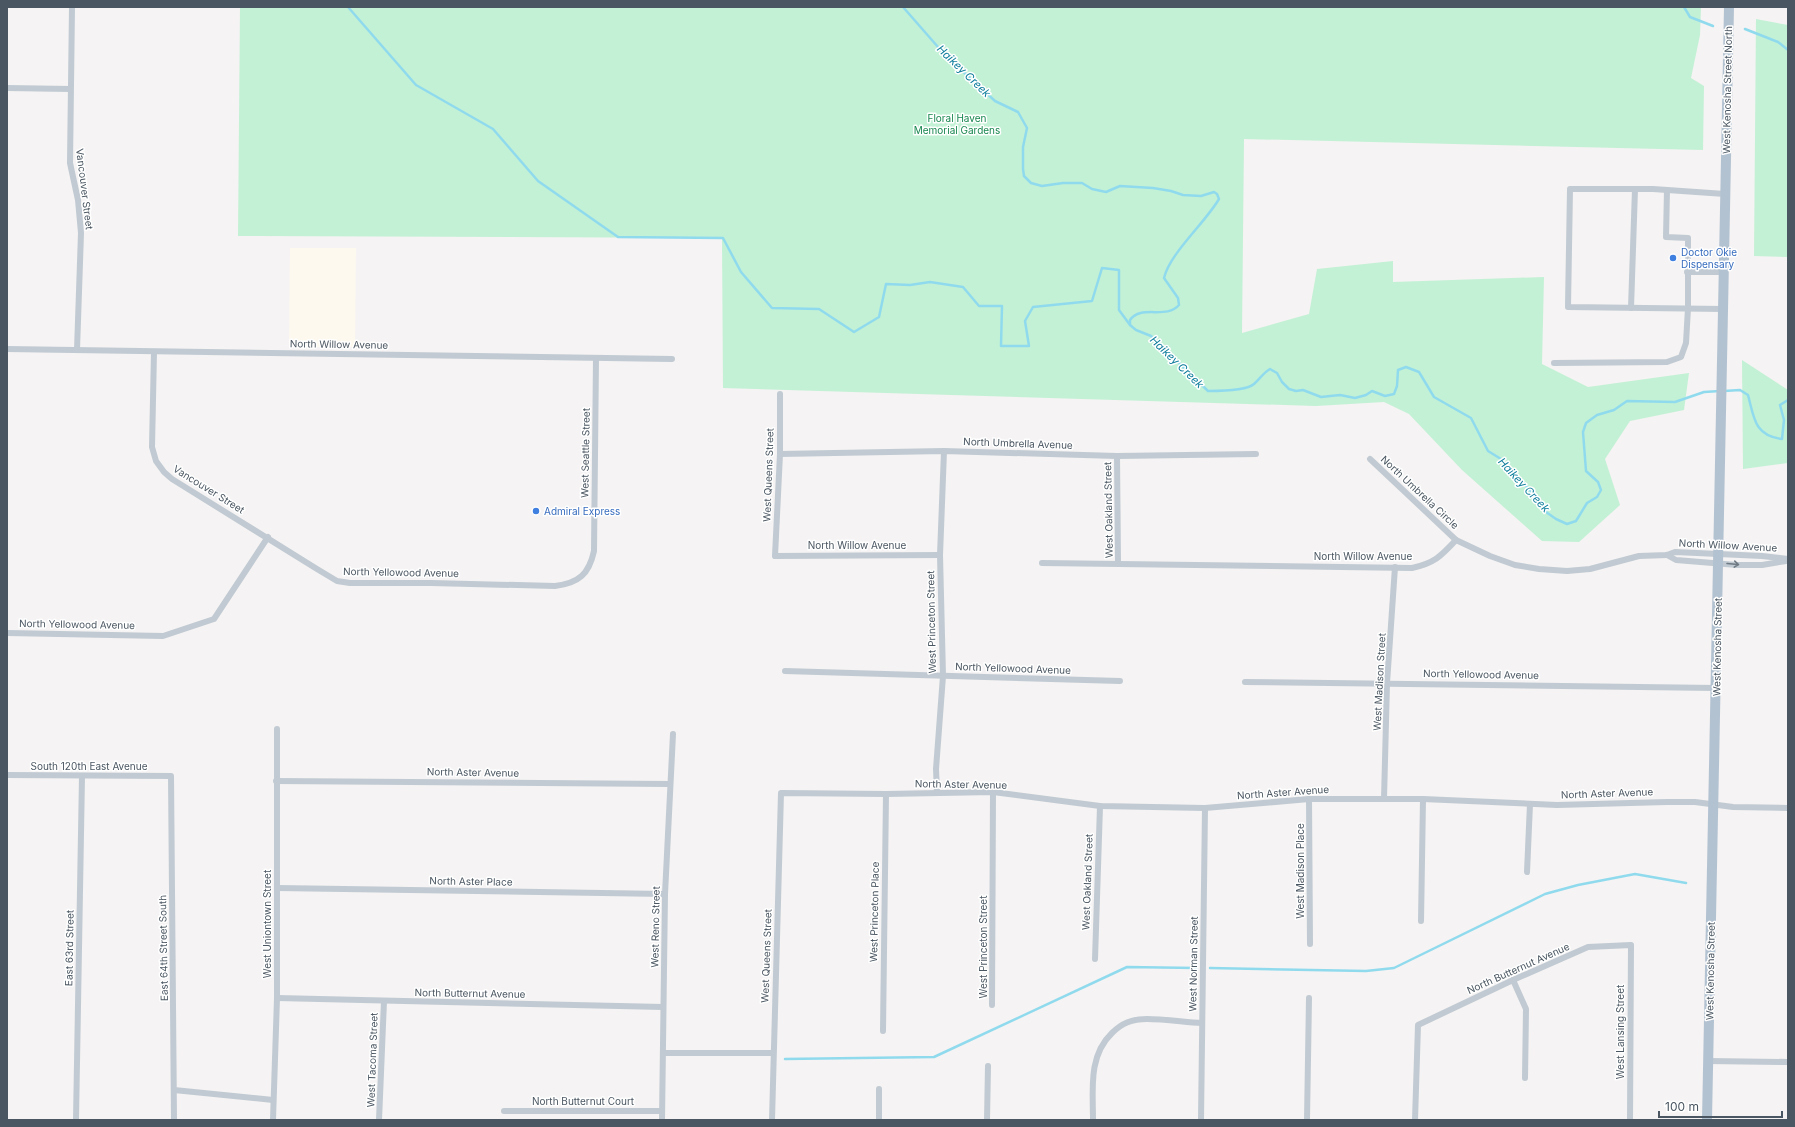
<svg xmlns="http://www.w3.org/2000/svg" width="1795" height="1127" viewBox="0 0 1795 1127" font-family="Inter,sans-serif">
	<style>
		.commercial { fill: #fdf9ef }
		.green { fill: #c3f1d5 }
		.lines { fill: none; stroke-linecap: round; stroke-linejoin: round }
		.stream { stroke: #90daee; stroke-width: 2.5 }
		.minor { stroke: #c1cad2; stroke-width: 6 }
		.primary { stroke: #b3c2d1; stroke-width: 10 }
		.oneway { stroke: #6e7983 }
		.shop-dot { fill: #3f7fe0; stroke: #fff; stroke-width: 1.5 }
		.labels { text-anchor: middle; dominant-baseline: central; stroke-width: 3; stroke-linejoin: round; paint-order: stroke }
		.street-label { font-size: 10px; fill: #4a5661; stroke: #fff }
		.park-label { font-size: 10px; fill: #17864f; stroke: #fff }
		.shop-label { font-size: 10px; fill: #366cbe; stroke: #fff; text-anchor: start }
		.water-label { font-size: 11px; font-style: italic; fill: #0c7c9b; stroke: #fff }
	</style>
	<rect width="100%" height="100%" fill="#f5f3f3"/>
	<polygon class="commercial" points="290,248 356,248 355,347 289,347"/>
	<g class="green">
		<polygon points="240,7 1701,7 1700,35 1691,78 1704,86 1703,150 1244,139 1242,333 1309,314 1317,269 1393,261 1393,282 1544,277 1542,364 1588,387 1689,373 1684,410 1630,421 1605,459 1620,505 1579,542 1542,541 1462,470 1409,414 1384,402 1316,406 723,388 722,238 238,236"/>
		<polygon points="1756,19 1788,25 1788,257 1754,256"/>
		<polygon points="1742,360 1788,390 1788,463 1743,469"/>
	</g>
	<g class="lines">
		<g class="stream">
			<polyline points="348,7 416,85 493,129 538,181 618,237 723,238 741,272 772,308 819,309 854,332 879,317 886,284 910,285 930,282 963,287 979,306 1002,306 1001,346 1029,346 1025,321 1033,307 1092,301 1102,268 1119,270 1119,310 1130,325"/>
			<path d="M903,7L945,55L995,101L1018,112L1027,128L1023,147V169L1024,176L1031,183L1042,186L1063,183H1082L1092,189L1106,192L1120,186L1153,188L1171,191L1183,195L1201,196L1214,192L1217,194L1219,199C1205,223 1170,253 1164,278L1178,298L1179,305C1166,320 1141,304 1130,320V325L1136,330L1151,336L1208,391C1219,391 1246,391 1254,384C1260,379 1263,373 1270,369L1277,373L1282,382L1289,389L1296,391L1303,390L1321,397L1340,395L1355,398L1366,395L1372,391L1385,396L1394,394L1397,386L1398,370L1406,367L1419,372L1434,397L1471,418L1488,451L1501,459L1538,499L1546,512L1556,519L1567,524L1576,521L1587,503L1597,497L1601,490L1598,482L1586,471L1583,432L1586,423L1597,415L1614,410L1627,401L1675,402L1704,392L1720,391"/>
			<polyline points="1684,7 1690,17 1713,26"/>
			<polyline points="1745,29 1778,42 1788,50"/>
			<path d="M1724,391L1740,390L1748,395C1754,417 1754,436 1782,439L1784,420L1780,405L1788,400"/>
			<polyline points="1210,968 1366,971 1394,968 1545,894 1578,885 1635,874 1686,883"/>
			<polyline points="785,1059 934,1057 1127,967 1196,968"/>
		</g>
		<g class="minor">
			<polyline points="72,7 70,163 78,200 81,233 77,350"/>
			<polyline points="7,88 70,89"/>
			<polyline points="1687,272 1724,272"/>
			<polyline points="1631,308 1635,189"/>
			<polyline points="1723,309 1568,307 1570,189 1653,189 1725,194"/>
			<polyline points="7,349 672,359"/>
			<path d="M154,352L152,447L156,461L164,472L172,479L317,569L337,581L350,583H431L555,586C579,583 589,574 594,551L596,358"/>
			<polyline points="1554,363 1667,362 1681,357 1686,343 1688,308 1688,238 1666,237 1667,190"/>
			<polyline points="780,394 780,454 775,556 940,555"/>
			<polyline points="780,454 944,451 1117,456 1256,454"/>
			<polyline points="1117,456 1118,563"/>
			<polyline points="1370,459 1456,540 1490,556 1515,565 1539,569 1567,571 1590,569 1639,556 1667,555 1675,552 1762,556 1788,559"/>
			<polyline points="1667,555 1676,560 1737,565 1762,565 1786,561"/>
			<path d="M1042,563L1412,568C1435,563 1441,556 1456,540"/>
			<polyline points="7,633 163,636 214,619 268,537"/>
			<polyline points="785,671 1120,681"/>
			<polyline points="1245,682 1716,688"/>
			<polyline points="7,775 171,776 174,1120"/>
			<polyline points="276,781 669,784"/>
			<polyline points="937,792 936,769 943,676 940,555 944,451"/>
			<polyline points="1309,799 1310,944"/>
			<polyline points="1384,799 1387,683 1395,567"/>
			<polyline points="1527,872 1530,804"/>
			<polyline points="277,888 665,894"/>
			<polyline points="1421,921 1423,799"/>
			<polyline points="1095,959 1100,806"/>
			<polyline points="1513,980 1526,1009 1525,1078"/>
			<polyline points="277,998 663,1007"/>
			<polyline points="992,1005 993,792"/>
			<polyline points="883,1031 886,794"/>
			<polyline points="663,1053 773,1053"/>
			<polyline points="1708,1061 1788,1062"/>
			<polyline points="174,1090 273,1100"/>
			<polyline points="504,1111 662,1111"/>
			<polyline points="76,1120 82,776"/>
			<polyline points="273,1120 277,998 277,729"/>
			<polyline points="379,1120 384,1001"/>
			<polyline points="662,1120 665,894 673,734"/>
			<polyline points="772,1120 781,793 886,794 993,792 1100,806 1205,808 1309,799 1423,799 1557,805 1667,802 1695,802 1733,807 1788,808"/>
			<polyline points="879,1120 879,1089"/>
			<polyline points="987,1120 988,1066"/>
			<path d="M1093,1120C1093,1090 1088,1056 1112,1033C1122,1023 1132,1019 1147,1019C1165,1019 1184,1022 1202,1023"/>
			<polyline points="1201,1120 1205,808"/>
			<polyline points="1307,1120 1309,998"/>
			<polyline points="1415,1120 1418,1025 1513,980 1588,947 1631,945 1630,1120"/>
		</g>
		<polyline class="primary" points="1707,1120 1729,7"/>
	</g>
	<defs><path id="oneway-shaft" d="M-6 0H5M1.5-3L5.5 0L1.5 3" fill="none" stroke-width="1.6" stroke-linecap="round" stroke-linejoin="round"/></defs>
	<use class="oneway" href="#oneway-shaft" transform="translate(1733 564) rotate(5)"/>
	<g class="shop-dot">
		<circle cx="1673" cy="258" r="4"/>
		<circle cx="536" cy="511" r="4"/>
	</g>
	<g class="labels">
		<g class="street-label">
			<text transform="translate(1727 90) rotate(-89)">West Kenosha Street North</text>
			<text transform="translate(85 189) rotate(83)">Vancouver Street</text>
			<text transform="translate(339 344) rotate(1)">North Willow Avenue</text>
			<text transform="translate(1018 443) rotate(2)">North Umbrella Avenue</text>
			<text transform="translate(585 453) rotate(-89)">West Seattle Street</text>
			<text transform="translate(768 475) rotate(-88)">West Queens Street</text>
			<text transform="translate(209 489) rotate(32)">Vancouver Street</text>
			<text transform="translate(1420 492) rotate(43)">North Umbrella Circle</text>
			<text transform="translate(1108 510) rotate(-91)">West Oakland Street</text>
			<text x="857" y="545">North Willow Avenue</text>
			<text transform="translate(1728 545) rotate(3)">North Willow Avenue</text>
			<text x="1363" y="556">North Willow Avenue</text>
			<text transform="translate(401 572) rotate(1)">North Yellowood Avenue</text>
			<text transform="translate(931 622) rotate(-91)">West Princeton Street</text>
			<text transform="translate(77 624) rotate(1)">North Yellowood Avenue</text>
			<text transform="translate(1717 647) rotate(-89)">West Kenosha Street</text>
			<text transform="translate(1013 668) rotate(2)">North Yellowood Avenue</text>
			<text transform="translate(1481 674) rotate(1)">North Yellowood Avenue</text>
			<text transform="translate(1379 682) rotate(-87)">West Madison Street</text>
			<text x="89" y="766">South 120th East Avenue</text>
			<text transform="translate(473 772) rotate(1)">North Aster Avenue</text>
			<text transform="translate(961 784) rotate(1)">North Aster Avenue</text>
			<text transform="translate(1283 792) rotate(-4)">North Aster Avenue</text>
			<text transform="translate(1607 793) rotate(-2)">North Aster Avenue</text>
			<text transform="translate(1300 871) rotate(-90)">West Madison Place</text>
			<text transform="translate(471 881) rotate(1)">North Aster Place</text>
			<text transform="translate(1087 882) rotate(-88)">West Oakland Street</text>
			<text transform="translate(874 912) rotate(-89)">West Princeton Place</text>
			<text transform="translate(267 924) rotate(-90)">West Uniontown Street</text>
			<text transform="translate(655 927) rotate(-89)">West Reno Street</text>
			<text transform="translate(983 947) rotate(-90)">West Princeton Street</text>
			<text transform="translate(69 948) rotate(-89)">East 63rd Street</text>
			<text transform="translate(163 948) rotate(-91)">East 64th Street South</text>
			<text transform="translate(766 956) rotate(-88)">West Queens Street</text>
			<text transform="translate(1193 964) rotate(-89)">West Norman Street</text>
			<text transform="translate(1518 968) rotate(-24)">North Butternut Avenue</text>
			<text transform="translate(1710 971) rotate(-89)">West Kenosha Street</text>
			<text transform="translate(470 993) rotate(1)">North Butternut Avenue</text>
			<text transform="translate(1620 1032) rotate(-90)">West Lansing Street</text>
			<text transform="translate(372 1060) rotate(-88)">West Tacoma Street</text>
			<text x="583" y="1101">North Butternut Court</text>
		</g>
		<g class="park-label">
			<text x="957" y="118">Floral Haven<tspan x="957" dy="12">Memorial Gardens</tspan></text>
		</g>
		<g class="shop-label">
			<text x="1681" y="252">Doctor Okie<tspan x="1681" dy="12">Dispensary</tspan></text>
			<text x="544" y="511">Admiral Express</text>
		</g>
		<g class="water-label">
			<text transform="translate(964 71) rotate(44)">Haikey Creek</text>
			<text transform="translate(1177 362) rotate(44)">Haikey Creek</text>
			<text transform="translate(1524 485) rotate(47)">Haikey Creek</text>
		</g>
	</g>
	<rect width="1795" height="1127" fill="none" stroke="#4a5661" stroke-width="16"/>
	<path d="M1659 1111v6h123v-6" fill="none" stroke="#4a5661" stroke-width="2"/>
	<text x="1665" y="1111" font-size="12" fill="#4a5661" stroke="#ffffff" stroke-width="3" paint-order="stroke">100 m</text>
</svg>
